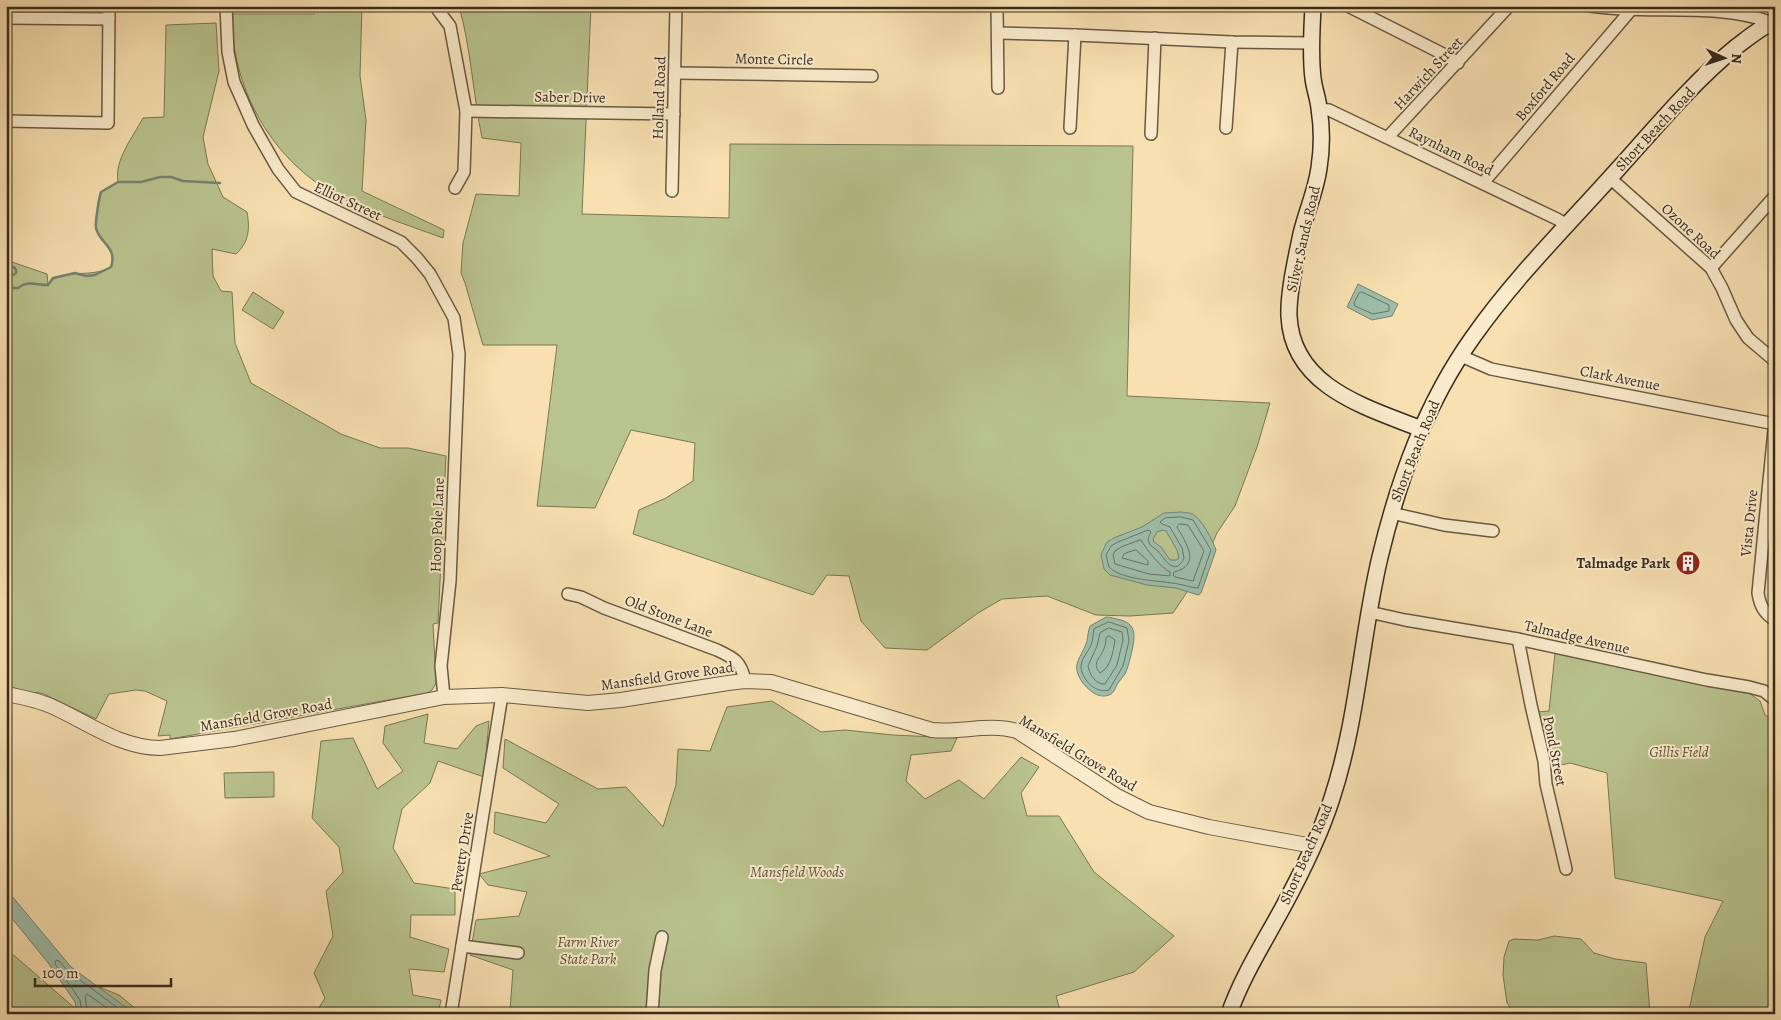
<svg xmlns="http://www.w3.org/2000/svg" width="1781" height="1020" viewBox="0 0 1781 1020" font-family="Alegreya,serif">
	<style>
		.green { fill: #b9c38e; stroke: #797856 }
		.water { fill: #9dbdaa; stroke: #758372; fill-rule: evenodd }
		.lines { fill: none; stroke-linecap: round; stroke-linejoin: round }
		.shore { stroke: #6b7464; stroke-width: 1 }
		.stream { stroke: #758372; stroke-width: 2.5 }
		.minor-casing { stroke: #695944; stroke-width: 14 }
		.tertiary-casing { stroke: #695944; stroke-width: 16 }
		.secondary-casing { stroke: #392c1f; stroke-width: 18 }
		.minor { stroke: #faebcc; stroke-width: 11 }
		.tertiary { stroke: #faebcc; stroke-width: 14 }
		.secondary { stroke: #faebcc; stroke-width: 15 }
		.labels { text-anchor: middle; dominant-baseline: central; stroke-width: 4; stroke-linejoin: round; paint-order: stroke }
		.street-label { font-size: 15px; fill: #392c1f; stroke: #faebcc }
		.poi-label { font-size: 15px; font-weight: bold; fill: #392c1f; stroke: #faebcc; text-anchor: end }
		.park-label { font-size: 15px; font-style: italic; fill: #59523b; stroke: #faebcc }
	</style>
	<rect width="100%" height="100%" fill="#f8e0b1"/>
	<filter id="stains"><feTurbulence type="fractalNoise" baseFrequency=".004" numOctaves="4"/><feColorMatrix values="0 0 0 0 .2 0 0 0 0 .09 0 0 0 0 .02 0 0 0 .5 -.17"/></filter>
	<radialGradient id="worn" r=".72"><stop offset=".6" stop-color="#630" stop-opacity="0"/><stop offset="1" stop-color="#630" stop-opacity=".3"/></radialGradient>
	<g class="green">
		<path d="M315,6H362L360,76L366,120L362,191L444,230L443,238C405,224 366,212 331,192C269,156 231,85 232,14H314Z"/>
		<path d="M459,6H591L582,214L729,218L730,144L1133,146L1127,396L1270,403L1257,447L1235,506L1217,533L1199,574L1173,613L1130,616L1096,615L1047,596L1002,599L978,613L927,650L885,648L861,621L849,576L827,575L813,595L633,534L639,510L666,498L693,481L695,443L631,430L595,508L537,506L557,345H483L465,283L461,273L463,243L476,194L519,196L521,143L482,138C473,94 471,49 459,6Z"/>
		<path d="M216,23L219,71L203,137L208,164L223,197L247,212C250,229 249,242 236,254L212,249L213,276L221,291L232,292L235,343L251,383L341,434L380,448H408L446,456L438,623L433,624L436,683L432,690L427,693L170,739V735L158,736L167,701L145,691L136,690L109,694L96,719L44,694L36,692L35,695L6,685V260L47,274L48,284C64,267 91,279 111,267C118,247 99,243 96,228C95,223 99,197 101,192L118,182C114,160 133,137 143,118L164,117L166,25Z"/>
		<polygon points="253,292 284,312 273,329 242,310"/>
		<polygon points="1555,653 1696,684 1749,693 1760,701 1765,715 1775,721 1775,1014 1690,1014 1689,1010 1705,937 1723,901 1615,878 1607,773 1570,763 1548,768 1537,712 1549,711"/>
		<polygon points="772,701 821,732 845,730 893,735 957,738 951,751 911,755 906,781 925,799 959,780 984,799 1021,757 1039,767 1021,793 1027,816 1059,816 1094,872 1174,936 1134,972 1056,996 1061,1014 504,1014 510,1010 513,970 470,955 476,920 519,916 527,892 488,885 479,874 550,856 494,833 495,812 546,823 559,804 503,768 505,739 598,789 626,787 663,827 676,785 678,749 710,751 727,707"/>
		<polygon points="428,714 424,743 457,749 476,726 489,721 484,777 438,761 430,783 402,809 393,848 414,883 455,889 455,915 411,915 410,937 449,949 444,972 409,969 413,995 441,1000 438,1014 315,1014 325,998 314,973 333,936 326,891 343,872 339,847 312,818 321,741 353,738 377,789 403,771 383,743 385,726"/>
		<polygon points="274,772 274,797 225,798 224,773"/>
		<polygon points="1554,936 1581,939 1594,953 1615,959 1646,963 1650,1014 1515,1014 1507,1003 1503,975 1504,957 1509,941 1514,939 1538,940"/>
		<polygon points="6,947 10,952 77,1010 97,986 119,995 142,1014 6,1014"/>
	</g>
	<g class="water">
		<polygon points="1358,284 1398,304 1392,316 1372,320 1347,307"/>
		<path d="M1181,512C1186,513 1190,512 1194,515C1202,520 1213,541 1216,550L1201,593L1198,595L1176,588L1147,585L1110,575L1104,569L1101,555L1107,542L1116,537L1142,527L1164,513ZM1163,530L1166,531L1177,550L1179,558L1176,560H1170L1161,547L1154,542L1153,539L1157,532Z"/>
		<path d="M1106,617C1111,617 1116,619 1121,620C1139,625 1134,641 1131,655C1129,662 1128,668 1125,674C1123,677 1120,680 1118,683C1115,687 1115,693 1109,695C1099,699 1089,691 1083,683C1069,664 1082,658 1087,641C1088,636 1088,631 1090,626Z"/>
		<polygon points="6,889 71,967 135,1014 77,1014 75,1002 49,964 6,911"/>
	</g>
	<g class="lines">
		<g class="shore">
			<polygon points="1362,292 1389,305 1389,311 1373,314 1355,306 1354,303 1359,293"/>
			<path d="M1181,517L1193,520L1211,550L1198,588C1191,588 1185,585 1178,584C1159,580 1123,581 1109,567L1106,555L1111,546L1118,542L1148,530L1151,532C1149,536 1147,539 1149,543C1151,547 1155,548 1158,551C1164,558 1175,578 1184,558L1182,548L1170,527L1162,524L1160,522L1165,518Z"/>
			<path d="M1180,524L1188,525L1204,551L1193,581L1175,577L1173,575L1174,572C1202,565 1186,543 1177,527Z"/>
			<path d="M1141,540C1146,549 1161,568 1170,572V576L1149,574L1115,564L1113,555L1115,551L1121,547Z"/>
			<polygon points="1136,550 1148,561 1148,565 1122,558 1124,554"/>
			<path d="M1109,622L1127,628L1129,641L1123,666L1109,690C1096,694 1082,680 1081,667C1081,659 1088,652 1091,645C1093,640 1093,634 1094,629Z"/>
			<path d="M1109,628L1122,632L1123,640L1117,665L1105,684H1102C1093,681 1090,674 1088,666L1097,646L1100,633Z"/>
			<path d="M1109,636L1115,640C1113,652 1111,667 1100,673C1092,664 1099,659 1103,651C1105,647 1106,642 1106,638Z"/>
			<polyline points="82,1014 80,1000 55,964 56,960 59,961 68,971 126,1014"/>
			<polyline points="88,1014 85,997 87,994 116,1014"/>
		</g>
		<g class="stream">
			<polyline points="6,267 14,267 16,270 16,273 13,275 10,274 6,281"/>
			<path d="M6,283L10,288H18C28,280 36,285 48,285L53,278L75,273L86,276L95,275L111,267C118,247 99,243 96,228C95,223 99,198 101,192L118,182H141L160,177H171L183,181L220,183"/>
		</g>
		<defs>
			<g id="minor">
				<polyline points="226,6 228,52 234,82 253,125 278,169 296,192 401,242 417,258 430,274 454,318 459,354 450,581 441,666 444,697"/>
				<polyline points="1348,6 1445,55 1458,63"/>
				<path d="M1590,6C1648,15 1716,2 1770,22"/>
				<polyline points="997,7 998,88"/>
				<polyline points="438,10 450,26 466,111 464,172 455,188"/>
				<polyline points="6,18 109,19"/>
				<polyline points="998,33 1075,35 1232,42 1311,43"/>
				<polyline points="675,73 872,76"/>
				<polyline points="1319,109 1329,110 1557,219 1567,225"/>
				<polyline points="466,111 674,114"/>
				<polyline points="6,121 108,123 109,6"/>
				<polyline points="1070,128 1075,35"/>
				<polyline points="1226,128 1232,42"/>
				<polyline points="1151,134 1155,38"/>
				<polyline points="1388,137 1509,6"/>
				<polyline points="1610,178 1711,268 1722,288 1736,320 1748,338 1775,361"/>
				<polyline points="1483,183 1631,10"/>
				<polyline points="672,191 676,6"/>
				<polyline points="1711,268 1775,196"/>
				<polyline points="1461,356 1491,369 1775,424"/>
				<path d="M1775,420L1758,593C1760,606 1764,613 1775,620"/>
				<polyline points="1391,513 1444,525 1493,531"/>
				<path d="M568,594L581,597L604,608L717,650C734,658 741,661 745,681"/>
				<polyline points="1369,612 1405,620 1518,639 1707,680 1749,687 1764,691 1775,700"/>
				<polyline points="1518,639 1531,705 1544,761 1546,784 1566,869"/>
				<polyline points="462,946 518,953"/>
				<polyline points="451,1014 502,695"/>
				<polyline points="652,1014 655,970 662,937"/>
			</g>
			<path id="tertiary" d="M6,694C22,697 37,700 51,706C87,722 120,748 160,748L234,739L444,697L502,695L588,703L621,700L728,683L745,681L771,682L932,730C961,733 988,723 1017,731L1117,796L1149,812L1209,827L1313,846"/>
			<g id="secondary">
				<path d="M1313,6C1312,30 1310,54 1313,78C1314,88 1318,98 1319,108C1322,127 1322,149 1319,168C1316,191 1306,212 1301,234C1296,258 1288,293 1289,316C1292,387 1366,407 1421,429"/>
				<path d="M1229,1014C1242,977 1263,944 1282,909C1301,874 1320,836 1332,798C1358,719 1361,637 1380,557C1399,478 1426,403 1473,337C1516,276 1569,224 1618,169C1656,127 1692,83 1736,47C1748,38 1761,27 1775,21"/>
			</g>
		</defs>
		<use href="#minor" class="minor-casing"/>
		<use href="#tertiary" class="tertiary-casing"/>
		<use href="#secondary" class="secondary-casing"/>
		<use href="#minor" class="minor"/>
		<use href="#tertiary" class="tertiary"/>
		<use href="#secondary" class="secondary"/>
	</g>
	<defs>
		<symbol id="building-disc" viewBox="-11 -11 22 22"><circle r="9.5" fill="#8f2418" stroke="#faebcc"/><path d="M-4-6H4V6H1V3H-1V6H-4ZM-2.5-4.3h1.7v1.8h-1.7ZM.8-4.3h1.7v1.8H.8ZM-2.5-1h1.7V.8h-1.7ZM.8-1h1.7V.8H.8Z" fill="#fff"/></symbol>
	</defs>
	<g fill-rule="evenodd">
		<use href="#building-disc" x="1674" y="549" width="28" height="28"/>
	</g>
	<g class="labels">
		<g class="street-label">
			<text transform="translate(774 59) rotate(1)">Monte Circle</text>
			<text transform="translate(1428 73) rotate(-47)">Harwich Street</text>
			<text transform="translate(1545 87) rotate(-50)">Boxford Road</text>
			<text transform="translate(570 97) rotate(1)">Saber Drive</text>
			<text transform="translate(659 98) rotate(-88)">Holland Road</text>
			<text transform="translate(1655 129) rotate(-47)">Short Beach Road</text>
			<text transform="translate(1451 151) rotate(26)">Raynham Road</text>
			<text transform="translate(348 201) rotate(25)">Elliot Street</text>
			<text transform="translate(1691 231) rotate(43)">Ozone Road</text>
			<text transform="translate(1303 239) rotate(-77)">Silver Sands Road</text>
			<text transform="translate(1620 378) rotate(11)">Clark Avenue</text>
			<text transform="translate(1415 451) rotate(-68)">Short Beach Road</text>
			<text transform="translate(1749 523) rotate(-84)">Vista Drive</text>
			<text transform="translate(437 525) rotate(-88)">Hoop Pole Lane</text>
			<text transform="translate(669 616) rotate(21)">Old Stone Lane</text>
			<text transform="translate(1577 637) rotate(13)">Talmadge Avenue</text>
			<text transform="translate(667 676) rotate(-8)">Mansfield Grove Road</text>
			<text transform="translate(266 715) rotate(-10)">Mansfield Grove Road</text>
			<text transform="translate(1555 751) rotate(79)">Pond Street</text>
			<text transform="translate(1078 753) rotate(31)">Mansfield Grove Road</text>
			<text transform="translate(462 852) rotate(-81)">Pevetty Drive</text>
			<text transform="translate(1306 854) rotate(-66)">Short Beach Road</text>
		</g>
		<g class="poi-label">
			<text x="1670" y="563">Talmadge Park</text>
		</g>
		<g class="park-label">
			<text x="1679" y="752">Gillis Field</text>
			<text x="797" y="872">Mansfield Woods</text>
			<text x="588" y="942">Farm River<tspan x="588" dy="17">State Park</tspan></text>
		</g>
	</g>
	<rect width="1781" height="1020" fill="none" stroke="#f8e0b1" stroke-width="25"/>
	<rect x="8" y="8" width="1766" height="1005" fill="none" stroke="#392c1f" stroke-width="2.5"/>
	<rect x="12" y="12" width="1756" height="995" fill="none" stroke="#392c1f"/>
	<g transform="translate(1724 58) rotate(93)" stroke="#faebcc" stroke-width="4" paint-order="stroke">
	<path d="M0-4L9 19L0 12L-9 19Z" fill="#392c1f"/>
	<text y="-8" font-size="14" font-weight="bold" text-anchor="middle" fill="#392c1f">N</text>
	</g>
	<path d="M35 978v8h136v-8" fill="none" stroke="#392c1f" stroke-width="2.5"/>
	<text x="42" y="978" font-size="15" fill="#392c1f" stroke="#faebcc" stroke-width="4" paint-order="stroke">100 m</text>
	<rect width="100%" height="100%" filter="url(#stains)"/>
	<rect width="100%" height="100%" fill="url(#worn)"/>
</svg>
